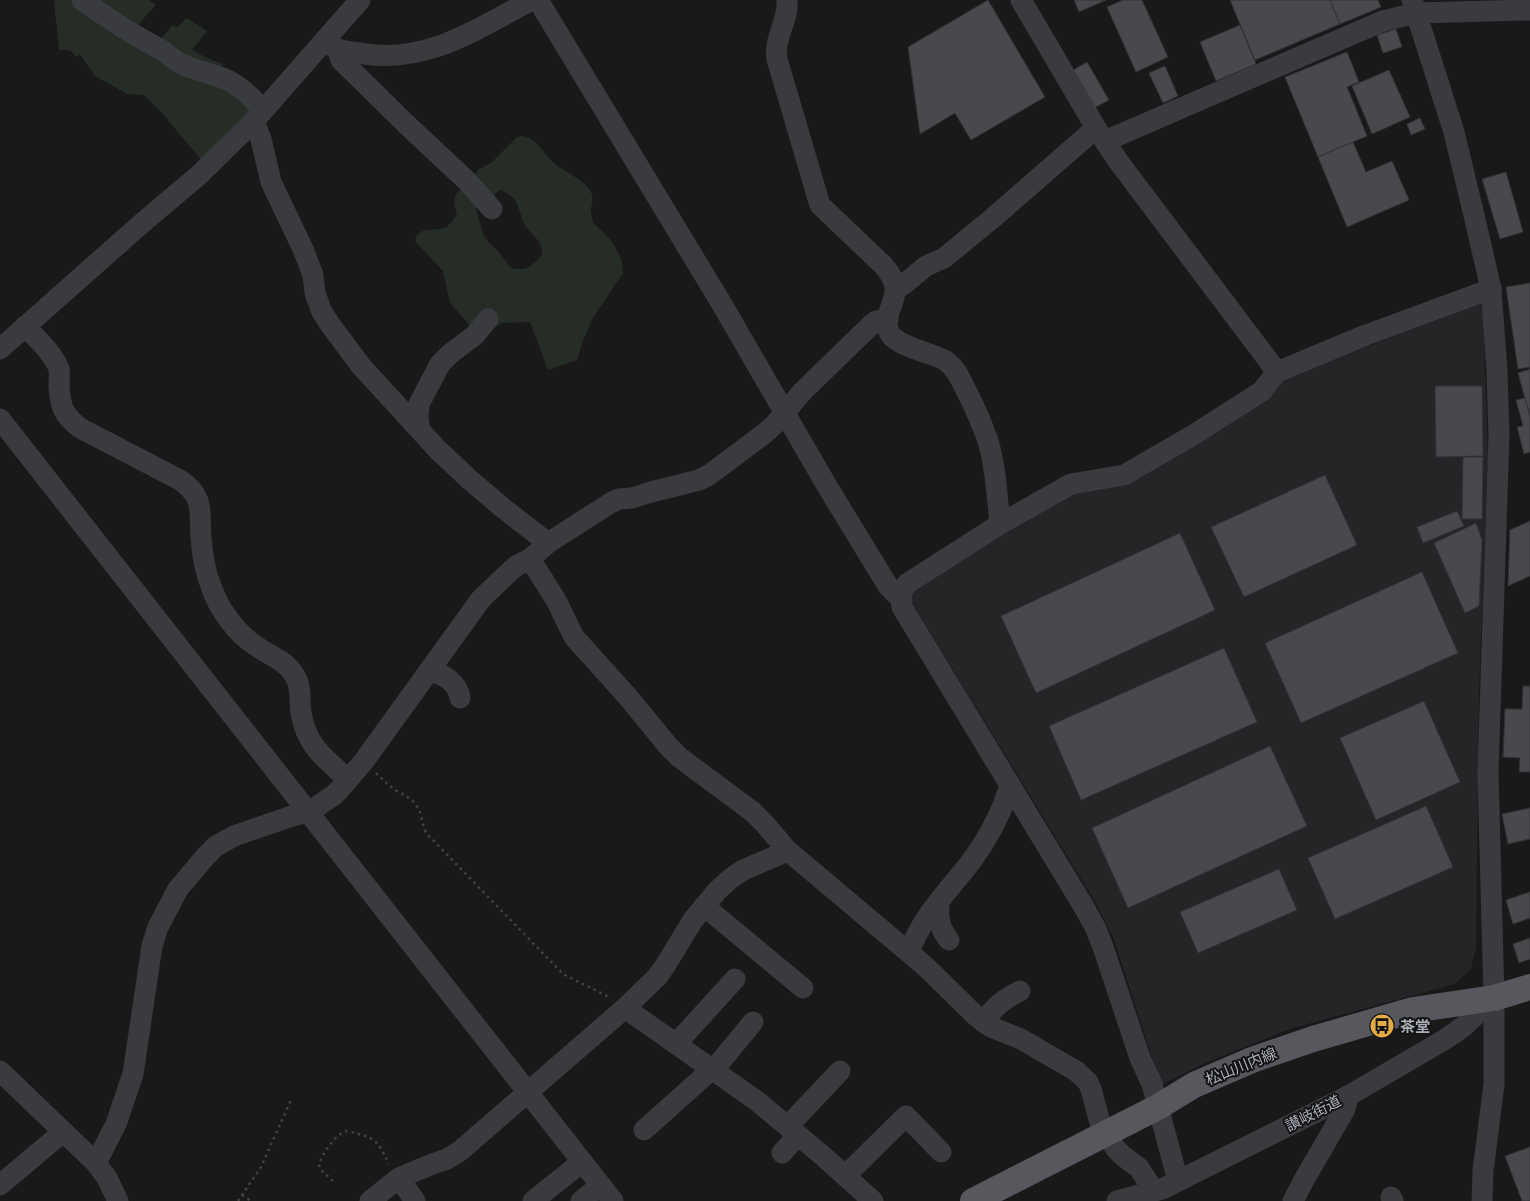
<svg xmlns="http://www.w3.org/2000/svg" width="1530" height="1201" viewBox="0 0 1530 1201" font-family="'Archivo Narrow','Noto Sans JP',sans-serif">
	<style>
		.built { fill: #252527 }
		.green { fill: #252d26 }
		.building { fill: #48494d; stroke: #333336 }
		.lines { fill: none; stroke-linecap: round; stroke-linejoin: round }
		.path { stroke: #404246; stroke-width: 2.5; stroke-dasharray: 2.5 4; stroke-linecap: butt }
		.minor { stroke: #3a3b3f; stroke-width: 21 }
		.major { stroke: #56585e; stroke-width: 26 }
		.labels { text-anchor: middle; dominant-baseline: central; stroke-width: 4; stroke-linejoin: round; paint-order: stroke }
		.poi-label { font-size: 15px; font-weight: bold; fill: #acb0b9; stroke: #141416; text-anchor: start }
		.street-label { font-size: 15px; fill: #acb0b9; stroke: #141416 }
	</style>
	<rect width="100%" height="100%" fill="#19191a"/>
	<polygon class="built" points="1480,304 1483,312 1488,454 1479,692 1476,948 1471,969 1455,984 1289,1029 1205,1063 1161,1085 1113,937 1096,903 911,601 914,582 1004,526 1267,399 1285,380 1355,351"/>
	<g class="green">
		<path d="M54,0H149L156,5L134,29L156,45L172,25L177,27L187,18L207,31L192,50L207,58L223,64L214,79L257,108L203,162L162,113L144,95L127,94L95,76L80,54L76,57C71,49 68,50 59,50Z"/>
		<path d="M522,136C536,137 544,154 554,163C564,172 586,180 591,192C594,199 591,204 591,211C592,215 592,219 593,223C608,235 623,252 623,273L593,318L583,341L577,360L548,370L530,322L501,323L481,338L450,303L443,271L415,241C419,224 435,233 446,227C451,224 455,218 457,214C453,204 453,199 459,190L465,191L477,203L476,209L484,236L490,244L498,251L509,266L513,269H525L536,262L542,254C543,239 531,236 525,225C520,217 520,206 514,199C511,195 505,193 501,190L496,193L493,197L475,175L479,169L491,163L517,137Z"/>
	</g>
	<g class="building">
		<polygon points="988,0 1045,97 971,140 955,113 920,134 908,47"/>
		<polygon points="1074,0 1106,0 1079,12"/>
		<polygon points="1123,0 1142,0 1168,57 1136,72 1107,7"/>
		<polygon points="1230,0 1330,0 1340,24 1255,60"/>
		<polygon points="1330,0 1378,0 1381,7 1340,24"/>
		<polygon points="1240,25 1256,64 1216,81 1200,42"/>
		<polygon points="1396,29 1402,47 1383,53 1377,35"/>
		<polygon points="1347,52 1359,82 1347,87 1367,136 1318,157 1285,77"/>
		<polygon points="1087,62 1109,100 1092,109 1070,72"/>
		<polygon points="1165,66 1178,96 1163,103 1149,73"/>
		<polygon points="1389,70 1410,117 1372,134 1352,86"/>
		<polygon points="1420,118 1425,129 1411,135 1407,124"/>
		<polygon points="1353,142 1366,172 1392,161 1409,200 1347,227 1318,157"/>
		<polygon points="1506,172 1523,232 1500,239 1482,179"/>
		<polygon points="1530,283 1530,367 1518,369 1506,287"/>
		<polygon points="1530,369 1530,417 1518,373"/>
		<polygon points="1435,386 1482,386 1483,456 1436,457"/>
		<polygon points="1525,398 1530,417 1530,452 1524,454 1517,427 1523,426 1516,400"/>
		<polygon points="1463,457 1483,457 1482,519 1462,519"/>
		<polygon points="1325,475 1357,545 1244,597 1211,527"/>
		<polygon points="1457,511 1464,526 1423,543 1417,527"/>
		<polygon points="1530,521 1530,576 1508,586 1510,530"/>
		<polygon points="1476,523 1482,540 1479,606 1465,613 1434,543"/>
		<polygon points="1180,533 1215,610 1036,693 1001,616"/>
		<polygon points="1422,572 1458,653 1301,723 1265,643"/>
		<polygon points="1224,648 1257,722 1081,800 1049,726"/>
		<polygon points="1523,686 1530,686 1530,772 1519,772 1520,758 1503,757 1505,709 1522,709"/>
		<polygon points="1424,701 1460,782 1376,820 1340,738"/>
		<polygon points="1270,746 1307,826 1128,908 1092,828"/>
		<polygon points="1426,806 1453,867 1335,919 1308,858"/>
		<polygon points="1530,808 1530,839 1508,844 1502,814"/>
		<polygon points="1279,869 1297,910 1198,953 1180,912"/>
		<polygon points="1530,892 1530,918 1513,924 1506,900"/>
		<polygon points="1530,938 1530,959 1519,963 1513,944"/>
		<polygon points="1530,1147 1530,1201 1522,1201 1505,1156"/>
	</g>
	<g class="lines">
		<g class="path">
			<path d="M376,773C383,780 389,786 397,791C404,795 411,798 416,805C423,814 421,825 427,834L563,974L611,998"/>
			<path d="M333,1181L321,1170L319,1165C321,1155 336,1133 347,1131C374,1138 376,1137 389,1164"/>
			<polyline points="242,1195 251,1201"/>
			<polyline points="238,1201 261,1167 291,1100"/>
		</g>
		<g class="minor">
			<path d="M82,0C107,18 133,35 160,49C167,53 174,61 182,64C195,71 211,73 225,79C241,86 252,98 263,110"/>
			<polyline points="538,0 723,306 827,486 888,586 896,594 901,597"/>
			<path d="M787,0C789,21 773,39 777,59L819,202L821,206L883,265C912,297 878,310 889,332C897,348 932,352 946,361C957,369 961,381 967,392C975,408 982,424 988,441C996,467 997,497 1000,524"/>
			<polyline points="1021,0 1096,128 1118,161 1277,372"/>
			<polyline points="1412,0 1454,132 1477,228 1491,289 1497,371 1499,434 1488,773 1494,998 1494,1084 1483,1171 1482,1201"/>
			<path d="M325,40C329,43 333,48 338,49C346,52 356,52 365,54C428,63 477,29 530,1L537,0"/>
			<polyline points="337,49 341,60 405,123 467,181 492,209"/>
			<polyline points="254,121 261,139 271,182 303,249 313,275 315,293 321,310 329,323 361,366 438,450 470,480 503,508 548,543"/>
			<polyline points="1105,141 1383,21 1416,13 1530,10"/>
			<polyline points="896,288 903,285 926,266 944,258 994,217 1096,128"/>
			<path d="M25,326C37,339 53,353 59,369C60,374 59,380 59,385C60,406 63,415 80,428L180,480C205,497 199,511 201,537C202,553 205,571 211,586C218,608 236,633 256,646C270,656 286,660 295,676C302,687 299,701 301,713C306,745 325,759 348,779"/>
			<polyline points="0,349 141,224 199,175 254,121 360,0"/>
			<polyline points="0,419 613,1201"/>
			<polyline points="419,428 418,416 419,404 440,364 450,354 475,335 488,319"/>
			<polyline points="530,559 556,600 574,637 628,697 669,747 679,757 753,812 764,823 787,850 926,967 976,1016 991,1027 1021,1039 1076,1071 1088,1082 1091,1089 1103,1134"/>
			<path d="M429,671C443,673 458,683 460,698"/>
			<path d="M939,902C938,917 939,928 949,940"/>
			<polyline points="704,906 803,988"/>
			<path d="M909,952C921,918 948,891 970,863C987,840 1002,813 1010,785"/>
			<polyline points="625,1008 757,1101 823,1156 873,1201"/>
			<path d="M983,1022C994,1008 1004,998 1020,991"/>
			<polyline points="676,1044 735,979"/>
			<polyline points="0,1071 96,1163 107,1178 118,1201"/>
			<polyline points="788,1126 840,1071"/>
			<polyline points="644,1130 720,1062 753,1022"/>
			<polyline points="1106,1133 1116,1149 1123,1156 1139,1168 1154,1191"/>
			<polyline points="782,1153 798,1135"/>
			<polyline points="96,1163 116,1124 133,1074 152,946 158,927 178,889 206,856 216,846 234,836 292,816 309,812 334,795 341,788 364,761 481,599 505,576 516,566 530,559 548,543 612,502 619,499 632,498 651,492 699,480 709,475 764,434 775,424 802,392 871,325 876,321 888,319"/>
			<polyline points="845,1176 906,1116 941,1152"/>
			<polyline points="399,1178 415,1201"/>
			<path d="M1178,1181L1152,1084L1140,1058L1103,947L1096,929L1084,907L902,607C900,597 901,590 908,583L1000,524L1071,484L1124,475L1195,434L1262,391L1277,372L1366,335L1491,289"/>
			<polyline points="0,1185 63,1132"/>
			<polyline points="1391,1197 1393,1201"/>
			<polyline points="370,1201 399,1178 430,1165 447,1159 460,1151 625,1008 657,977 665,966 693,920 717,891 730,879 743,870 776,856 787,850"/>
			<polyline points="533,1201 582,1162"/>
			<polyline points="581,1201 600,1186"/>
			<polyline points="1117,1201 1162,1189 1348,1096 1444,1040 1463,1027 1494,998"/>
			<polyline points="1293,1201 1304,1180 1345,1109 1348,1096"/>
		</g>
		<polyline class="major" points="973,1201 1158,1107 1194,1085 1252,1060 1313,1039 1413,1010 1494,998 1530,987"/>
	</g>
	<defs>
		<symbol id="bus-disc" viewBox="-11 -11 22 22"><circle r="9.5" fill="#e5ac46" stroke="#141416"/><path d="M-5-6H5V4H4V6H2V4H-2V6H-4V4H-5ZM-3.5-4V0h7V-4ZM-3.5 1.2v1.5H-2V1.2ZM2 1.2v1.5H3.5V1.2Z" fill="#111"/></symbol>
	</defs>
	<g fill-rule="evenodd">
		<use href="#bus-disc" x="1368" y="1012" width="28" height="28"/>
	</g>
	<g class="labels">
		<g class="poi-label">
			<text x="1400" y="1026">茶堂</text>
		</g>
		<g class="street-label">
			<text transform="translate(1241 1066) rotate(-22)">松山川内線</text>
			<text transform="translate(1313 1113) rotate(-27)">讃岐街道</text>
		</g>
	</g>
</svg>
